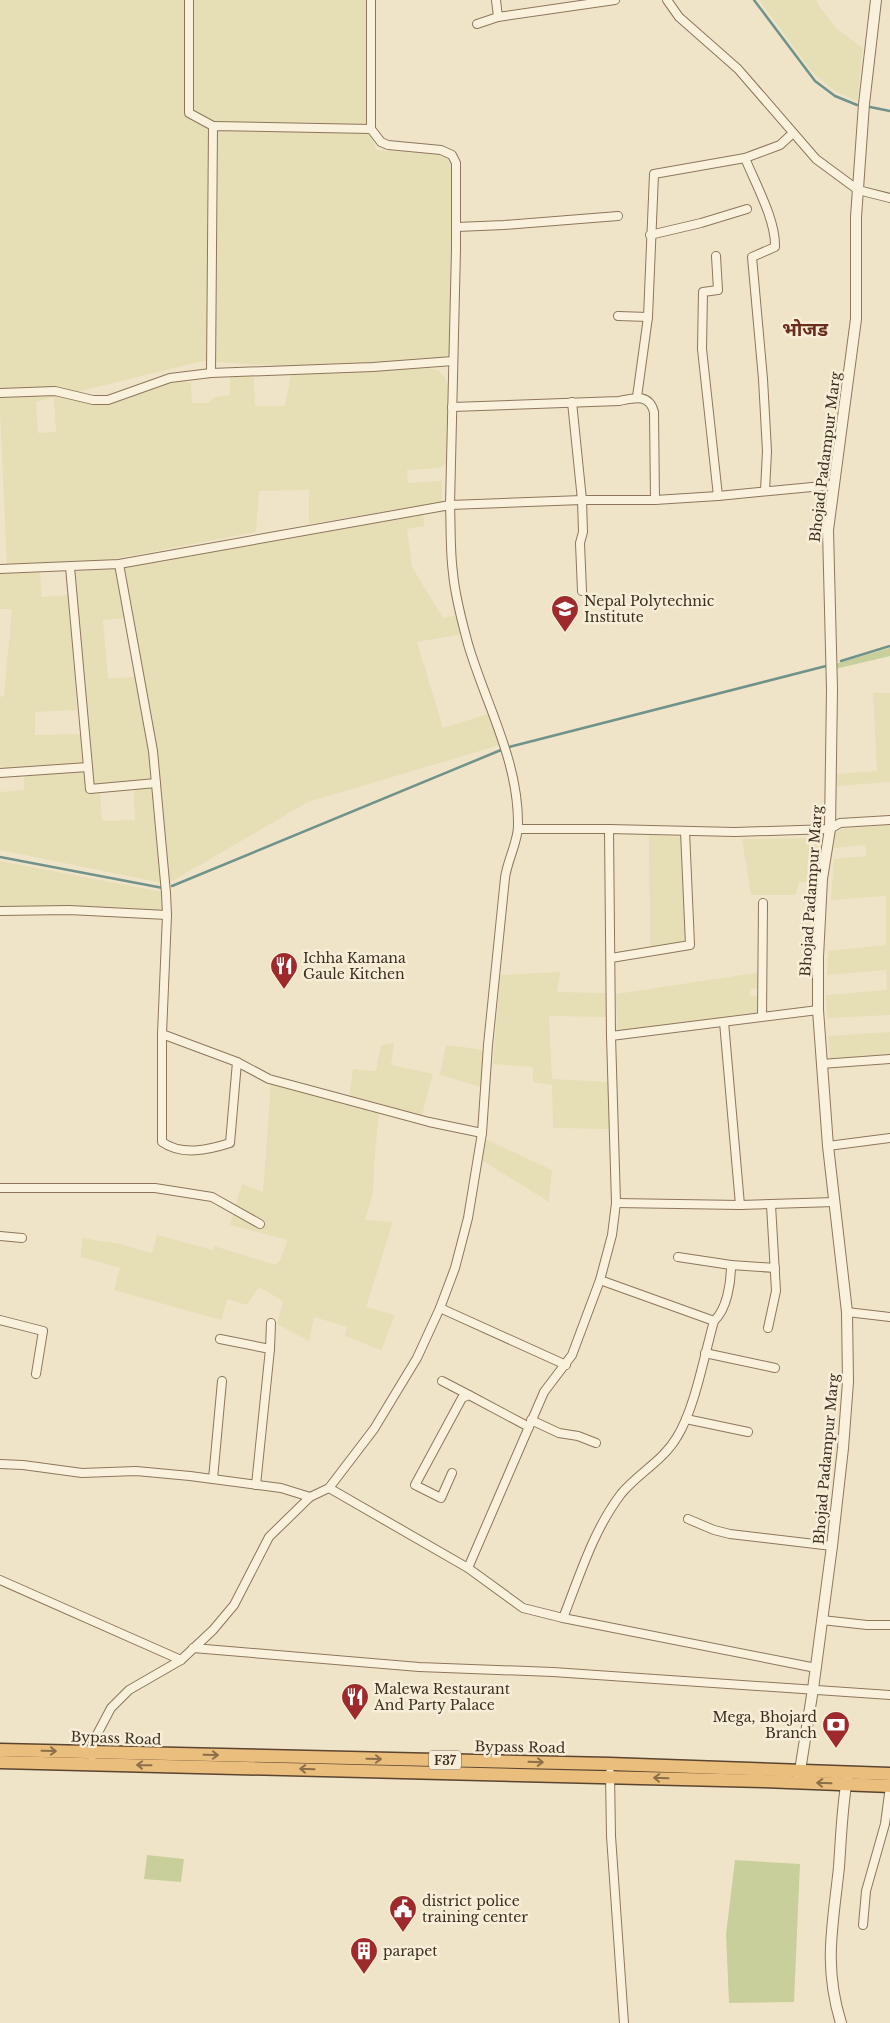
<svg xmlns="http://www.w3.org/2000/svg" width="890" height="2023" viewBox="0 0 890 2023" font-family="'Libre Baskerville','Noto Sans Devanagari',serif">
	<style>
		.farmland { fill: #e6deb5; fill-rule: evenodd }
		.green { fill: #c9cf9b }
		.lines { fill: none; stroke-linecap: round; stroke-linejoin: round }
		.stream { stroke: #6f938a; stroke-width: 2.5 }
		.minor-casing { stroke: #8d765c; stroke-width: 10 }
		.tertiary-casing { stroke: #8d765c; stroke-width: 12 }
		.trunk-casing { stroke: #5b4430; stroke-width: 15 }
		.minor { stroke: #faf1dc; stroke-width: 8 }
		.tertiary { stroke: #faf1dc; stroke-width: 10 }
		.trunk { stroke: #eabe7c; stroke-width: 12 }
		.oneway { stroke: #8b6f49 }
		.labels { text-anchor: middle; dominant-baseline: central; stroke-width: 5; stroke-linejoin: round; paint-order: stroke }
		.shield { fill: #f7eed8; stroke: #756857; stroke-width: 1 }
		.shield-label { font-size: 12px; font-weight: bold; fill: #3d2e20 }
		.street-label { font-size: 14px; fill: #3d2e20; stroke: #f7eed8 }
		.poi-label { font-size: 14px; fill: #3d2e20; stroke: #f7eed8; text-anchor: start }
		.district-label { font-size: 19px; font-weight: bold; fill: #6b2e1e; stroke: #f7eed8 }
	</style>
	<rect width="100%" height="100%" fill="#f0e4c8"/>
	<g class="farmland">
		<path d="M0,0H366V134L371,136L376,150L441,155L447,158L452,167L449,355L442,359L376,364L280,366L203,361L60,396L87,403H107L125,399L162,383L177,380L191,383L192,403H208L215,397L230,395V376H254L255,406H285L291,375L429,368L439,371L445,378L448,386L446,462L444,465L440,468L407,470L408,483L442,481V502L309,524V490L259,491L256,532L114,559L71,564L7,566L0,412ZM54,397L56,432L38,433L36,402Z"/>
		<polygon points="759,0 816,0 819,6 837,29 863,48 857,101 833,90 812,72"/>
		<polygon points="423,513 424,526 407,529 412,567 443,618 457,615 463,634 417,642 443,728 488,714 500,745 308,802 169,883 156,749 125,567"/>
		<polygon points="117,567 127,618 103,620 108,678 138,677 151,750 153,781 93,785 73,572"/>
		<polygon points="40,572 42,597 69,595 77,710 35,712 35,735 81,734 87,793 100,792 102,821 135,820 134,789 154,788 162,883 0,850 0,792 24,790 24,774 0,775 0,697 4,696 12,609 0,609 0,574"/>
		<polygon points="873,693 890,693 890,782 837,786 837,774 877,771"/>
		<polygon points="890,825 890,1015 827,1018 826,995 887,990 886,970 827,975 828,951 886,945 886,896 831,900 834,859 866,856 865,845 834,848 835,833 841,829"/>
		<polygon points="649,835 682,837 687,942 650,948"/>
		<polygon points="819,838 815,882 799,882 796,895 751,895 742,839"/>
		<polygon points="0,861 163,892 163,912 72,906 0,907"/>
		<polygon points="560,972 557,992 607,993 607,1017 549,1016 552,1079 609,1082 610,1129 553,1128 552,1085 533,1082 533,1067 493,1064 500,975"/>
		<polygon points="762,972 760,988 750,989 750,996 761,995 762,1013 617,1032 616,994"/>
		<polygon points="890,1032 890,1057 837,1060 830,1058 828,1036"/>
		<polygon points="394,1043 391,1065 433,1074 422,1115 349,1097 353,1069 376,1071 381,1045"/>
		<polygon points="446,1045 478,1049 484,1052 481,1087 440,1075"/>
		<polygon points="271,1084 379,1114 375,1152 373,1193 365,1220 393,1222 366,1307 395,1315 381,1350 345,1336 347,1327 314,1317 309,1341 277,1324 283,1301 259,1287 247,1305 227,1299 221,1320 114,1290 120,1268 81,1257 82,1238 120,1244 152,1253 157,1235 213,1250 214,1246 276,1265 280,1260 288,1240 230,1225 242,1184 263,1192"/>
		<polygon points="485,1139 552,1170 549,1202 483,1161"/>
	</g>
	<g class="green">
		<polygon points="890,648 890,656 835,669 835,664"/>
		<polygon points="147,1855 184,1859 181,1882 144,1879"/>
		<polygon points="735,1860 800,1864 794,2002 729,2003 726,1934"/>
	</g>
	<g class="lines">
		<g class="stream">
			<polyline points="754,0 815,81 835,96 857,105"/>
			<polyline points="870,107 890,111"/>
			<polyline points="841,661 890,646"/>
			<polyline points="509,747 826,666"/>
			<polyline points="0,857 163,888"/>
			<polyline points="172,886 501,750"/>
		</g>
		<defs>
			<g id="minor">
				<polyline points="189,0 189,113 213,126"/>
				<polyline points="371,0 371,129 381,142 388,145 441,150 452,155 456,163 456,249 450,505 582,500 655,500 718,496 833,485"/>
				<polyline points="496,0 498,17"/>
				<polyline points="667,0 679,17 738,69 816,159 858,190 890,198"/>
				<polyline points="477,24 498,17 615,0"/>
				<path d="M745,158C755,183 776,220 775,247L752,257L763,379L767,451L765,491"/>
				<polyline points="457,227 504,225 618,216"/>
				<polyline points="650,235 701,223 747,209"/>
				<polyline points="716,256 718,290 703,292 702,349 718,496"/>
				<polyline points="618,316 648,317"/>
				<polyline points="211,373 213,126 371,129"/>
				<polyline points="0,393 55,391 93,400 108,400 170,378 211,373 373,367 453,361"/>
				<polyline points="637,397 648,317 654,174 745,158 780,145 793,133"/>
				<polyline points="572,402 582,500 583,532 580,543 582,591"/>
				<path d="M452,407L619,401C634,398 649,393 654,412L655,500"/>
				<polyline points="119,564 153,751 166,893 167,915 162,1034 237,1062 269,1079 429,1122 482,1133"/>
				<polyline points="70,567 90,789 156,783"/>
				<path d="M0,569L119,564L450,505C451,528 450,551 453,573C455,597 462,621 468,644C486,705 519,761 518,826C518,842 507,861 505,878L488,1045L482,1133L468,1218L455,1268L440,1308L417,1358L374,1429L329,1488L310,1497L269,1537L234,1605L213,1630L181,1660L129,1690L111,1708L93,1742L92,1756"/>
				<polyline points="0,773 88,767"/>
				<polyline points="518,829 609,829 735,832 830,829 840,823 890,820"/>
				<polyline points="0,911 69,910 167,915"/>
				<polyline points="611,958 690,945 685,831"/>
				<polyline points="762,1016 763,903"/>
				<polyline points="724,1022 740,1205"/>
				<path d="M162,1034V1142C182,1156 208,1150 230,1143L237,1062"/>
				<polyline points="611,1036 818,1010"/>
				<polyline points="821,1064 890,1059"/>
				<polyline points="828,1146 890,1138"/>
				<polyline points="0,1188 155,1188 212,1197 260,1224"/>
				<polyline points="616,1203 740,1205 835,1202"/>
				<polyline points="0,1236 22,1238"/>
				<polyline points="678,1257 731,1265 775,1268"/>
				<polyline points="440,1308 566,1365"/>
				<polyline points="847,1312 890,1317"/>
				<polyline points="0,1320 43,1331 36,1374"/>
				<path d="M714,1321C727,1309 731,1283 731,1265"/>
				<polyline points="768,1328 776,1291 771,1205"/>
				<polyline points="220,1339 270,1349 256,1485"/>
				<polyline points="270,1349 271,1323"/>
				<polyline points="705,1353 775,1368"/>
				<polyline points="442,1381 469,1395"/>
				<polyline points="686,1419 748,1432"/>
				<polyline points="531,1420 559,1433 578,1436 596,1443"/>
				<polyline points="0,1464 23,1465 82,1473 136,1471 190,1476 281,1488 310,1497"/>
				<polyline points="452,1473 441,1498 415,1485 462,1398 469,1395 529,1427"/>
				<polyline points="213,1479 222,1381"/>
				<polyline points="329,1488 468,1568 523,1608 563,1618 816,1668"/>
				<polyline points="688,1519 714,1530 730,1534 832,1546"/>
				<polyline points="468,1568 544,1392 572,1355 600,1280 612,1235 616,1203 611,1036 609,829"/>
				<polyline points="0,1580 181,1660"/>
				<path d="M563,1618C580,1575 593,1531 621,1494C638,1473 663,1461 677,1437C695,1408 704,1356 714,1321L600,1280"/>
				<polyline points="822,1620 867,1625 890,1625"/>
				<polyline points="193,1648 419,1667 553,1672 890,1695"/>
				<polyline points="610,1773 611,1836 624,2023"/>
				<polyline points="863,1925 866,1891 885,1824 890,1786"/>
			</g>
			<g id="tertiary">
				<polyline points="799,1777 813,1689 832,1546 843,1448 848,1382 847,1312 828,1146 818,1010 818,957 822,879 830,829 832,689 828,530 856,319 856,217 864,104 876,0"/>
				<path d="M841,2023C823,1965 833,1925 839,1867C841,1838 842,1808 847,1779"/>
			</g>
			<g id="trunk">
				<polyline points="0,1750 610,1764 890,1774"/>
				<polyline points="0,1762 763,1781 890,1786"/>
			</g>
		</defs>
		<use href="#minor" class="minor-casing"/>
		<use href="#tertiary" class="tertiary-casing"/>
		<use href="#trunk" class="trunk-casing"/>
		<use href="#minor" class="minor"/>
		<use href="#tertiary" class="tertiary"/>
		<use href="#trunk" class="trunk"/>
	</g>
	<defs><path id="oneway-shaft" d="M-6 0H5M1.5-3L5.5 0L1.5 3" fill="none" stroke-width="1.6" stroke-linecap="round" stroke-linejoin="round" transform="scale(1.25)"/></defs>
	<g class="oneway">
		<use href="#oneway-shaft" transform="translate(49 1751) rotate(1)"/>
		<use href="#oneway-shaft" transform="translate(211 1755) rotate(1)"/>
		<use href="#oneway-shaft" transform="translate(374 1759) rotate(1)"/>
		<use href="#oneway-shaft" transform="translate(536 1762) rotate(2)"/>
		<use href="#oneway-shaft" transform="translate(144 1765) rotate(-179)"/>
		<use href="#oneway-shaft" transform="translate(307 1769) rotate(-178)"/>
		<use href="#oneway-shaft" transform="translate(661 1778) rotate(-178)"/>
		<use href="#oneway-shaft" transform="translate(824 1783) rotate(-178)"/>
	</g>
	<defs>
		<symbol id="university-pin" viewBox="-11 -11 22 30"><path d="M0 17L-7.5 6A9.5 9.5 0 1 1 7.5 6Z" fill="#9e2a2b" stroke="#f7eed8"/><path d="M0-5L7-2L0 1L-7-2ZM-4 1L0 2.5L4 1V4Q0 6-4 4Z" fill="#fff"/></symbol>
		<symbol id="restaurant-pin" viewBox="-11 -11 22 30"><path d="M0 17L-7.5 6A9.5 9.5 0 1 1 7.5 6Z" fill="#9e2a2b" stroke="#f7eed8"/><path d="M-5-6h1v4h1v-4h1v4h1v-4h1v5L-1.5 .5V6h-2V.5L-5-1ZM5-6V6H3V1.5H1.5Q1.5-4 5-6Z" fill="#fff"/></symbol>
		<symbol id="bank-pin" viewBox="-11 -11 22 30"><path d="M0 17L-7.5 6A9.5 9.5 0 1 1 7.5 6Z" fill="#9e2a2b" stroke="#f7eed8"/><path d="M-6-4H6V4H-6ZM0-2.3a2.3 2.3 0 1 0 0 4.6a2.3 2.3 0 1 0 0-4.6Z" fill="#fff"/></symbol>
		<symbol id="civic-pin" viewBox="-11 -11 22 30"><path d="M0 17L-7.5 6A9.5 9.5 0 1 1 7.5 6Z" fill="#9e2a2b" stroke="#f7eed8"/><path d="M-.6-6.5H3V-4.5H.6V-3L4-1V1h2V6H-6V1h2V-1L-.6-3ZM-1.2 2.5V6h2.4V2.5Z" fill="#fff"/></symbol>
		<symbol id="building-pin" viewBox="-11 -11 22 30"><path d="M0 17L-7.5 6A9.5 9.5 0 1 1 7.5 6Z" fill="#9e2a2b" stroke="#f7eed8"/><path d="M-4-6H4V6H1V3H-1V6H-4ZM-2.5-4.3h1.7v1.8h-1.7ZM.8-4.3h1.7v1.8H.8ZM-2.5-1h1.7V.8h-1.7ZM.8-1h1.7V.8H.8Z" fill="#fff"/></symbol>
	</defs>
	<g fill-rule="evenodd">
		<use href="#university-pin" x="549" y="593" width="32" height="43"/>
		<use href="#restaurant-pin" x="268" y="950" width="32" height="43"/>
		<use href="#restaurant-pin" x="339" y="1681" width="32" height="43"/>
		<use href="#bank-pin" x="820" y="1709" width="32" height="43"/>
		<use href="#civic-pin" x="387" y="1893" width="32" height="43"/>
		<use href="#building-pin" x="348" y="1935" width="32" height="43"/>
	</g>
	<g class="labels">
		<rect class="shield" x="429" y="1750.5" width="32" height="19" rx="4"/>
		<g class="shield-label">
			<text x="445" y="1760">F37</text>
		</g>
		<g class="street-label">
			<text transform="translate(825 457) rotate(-83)">Bhojad Padampur Marg</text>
			<text transform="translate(811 891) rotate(-86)">Bhojad Padampur Marg</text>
			<text transform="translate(826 1459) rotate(-85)">Bhojad Padampur Marg</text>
			<text transform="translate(116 1738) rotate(2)">Bypass Road</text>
			<text transform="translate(520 1747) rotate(1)">Bypass Road</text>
		</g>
		<g class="poi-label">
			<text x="584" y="601">Nepal Polytechnic<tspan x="584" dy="16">Institute</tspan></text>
			<text x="303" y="958">Ichha Kamana<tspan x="303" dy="16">Gaule Kitchen</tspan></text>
			<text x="374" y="1689">Malewa Restaurant<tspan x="374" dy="16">And Party Palace</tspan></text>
			<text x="817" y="1717" text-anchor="end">Mega, Bhojard<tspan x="817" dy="16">Branch</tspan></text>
			<text x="422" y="1901">district police<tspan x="422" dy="16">training center</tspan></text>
			<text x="383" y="1951">parapet</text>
		</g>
		<g class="district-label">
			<text x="805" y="329">भोजड</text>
		</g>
	</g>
</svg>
